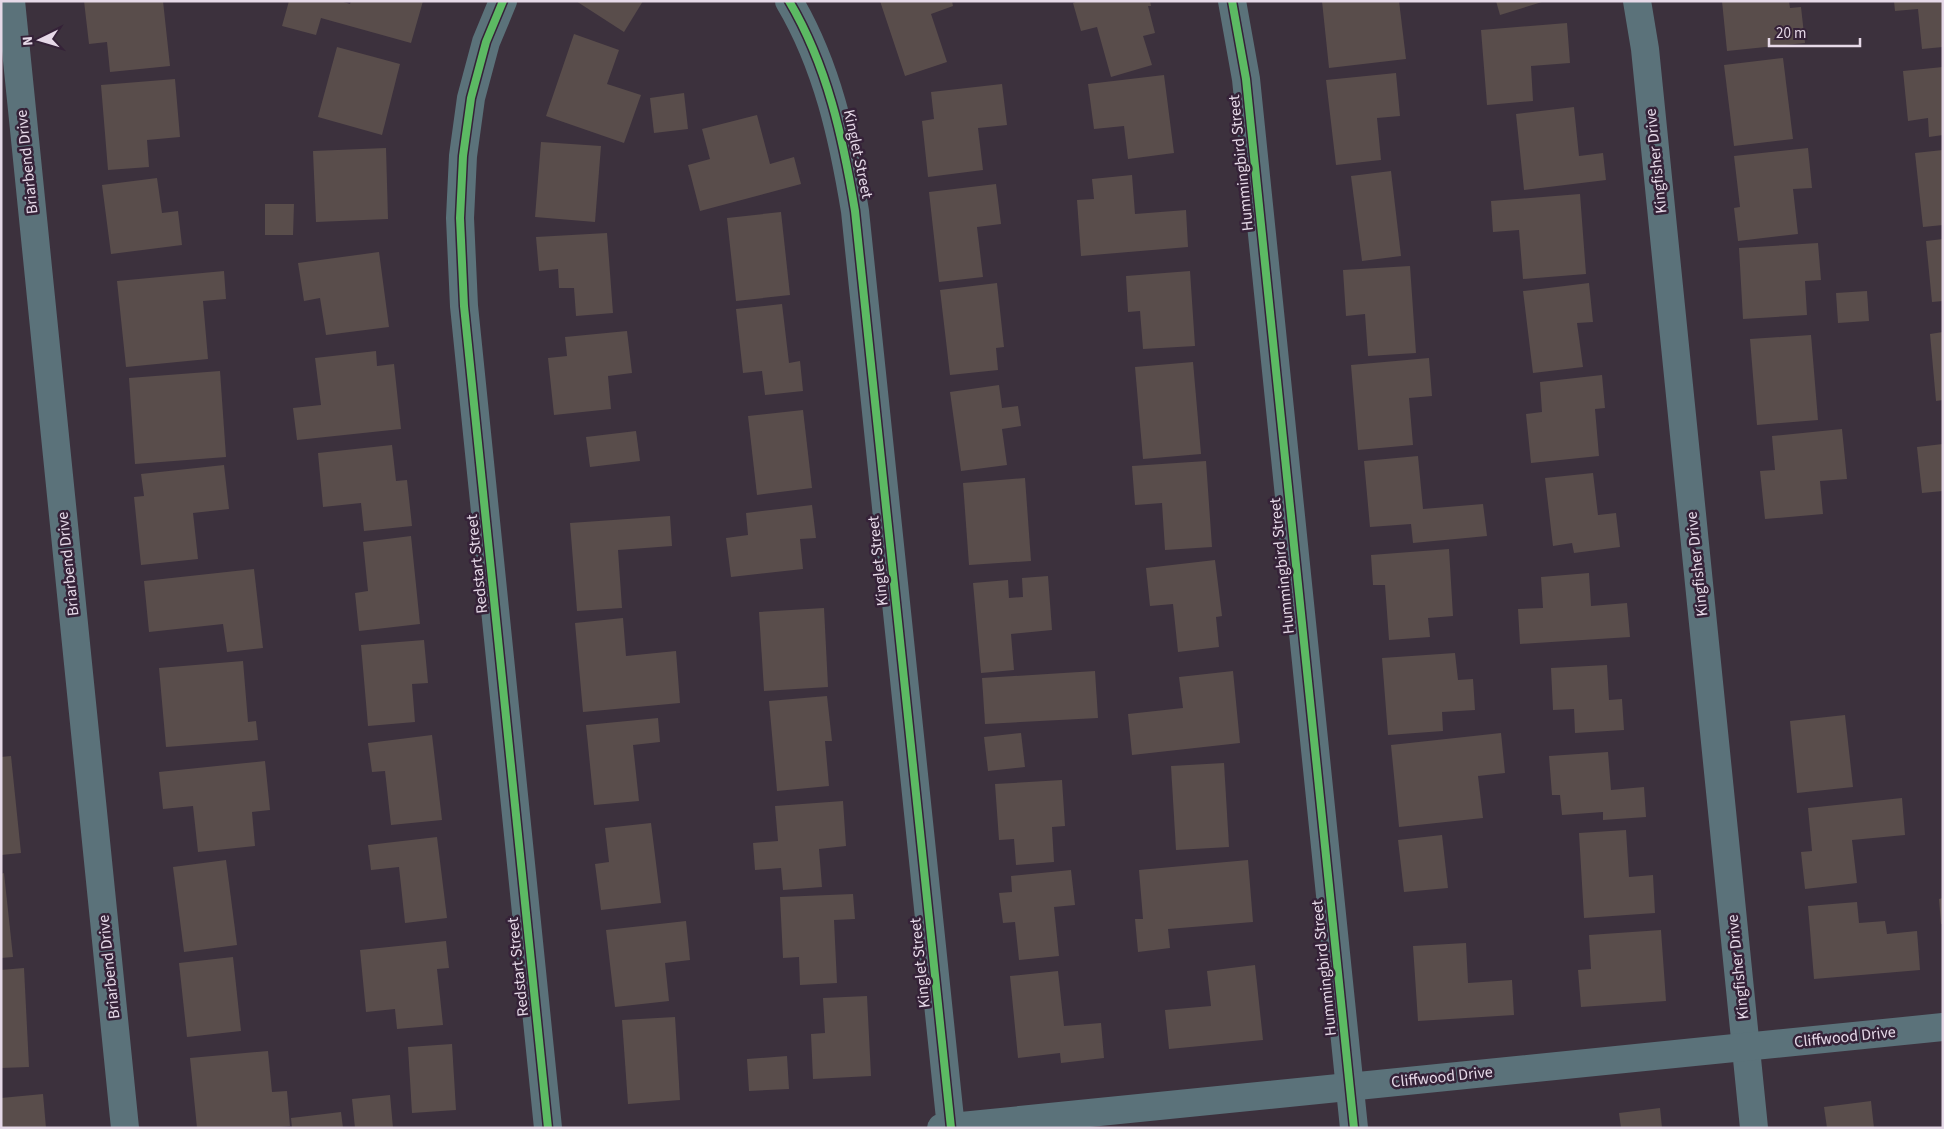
<svg xmlns="http://www.w3.org/2000/svg" width="1944" height="1129" viewBox="0 0 1944 1129" font-family="'Source Sans 3',sans-serif">
	<style>
		.building { fill: #594d4b }
		.lines { fill: none; stroke-linecap: round; stroke-linejoin: round }
		.minor { stroke: #5b727a; stroke-width: 28 }
		.tertiary { stroke: #5b727a; stroke-width: 28 }
		.cycleway-casing { stroke: #352238; stroke-width: 11 }
		.cycleway { stroke: #5cba63; stroke-width: 8 }
		.labels { text-anchor: middle; dominant-baseline: central; stroke-width: 5; stroke-linejoin: round; paint-order: stroke }
		.street-label { font-size: 16px; fill: #e6d9e8; stroke: #352238 }
	</style>
	<rect width="100%" height="100%" fill="#3c313d"/>
	<g class="building">
		<polygon points="84,1 163,1 170,66 110,72 107,42 89,44"/>
		<polygon points="289,1 340,1 350,4 351,1 423,1 411,43 321,18 316,35 282,26"/>
		<polygon points="576,1 643,1 624,32"/>
		<polygon points="880,1 952,1 953,6 931,14 947,62 905,76"/>
		<polygon points="1078,1 1150,1 1151,6 1148,6 1155,33 1143,36 1152,65 1111,77 1097,27 1081,31 1073,3"/>
		<polygon points="1322,1 1399,1 1406,59 1329,68"/>
		<polygon points="1496,1 1542,1 1542,2 1500,15"/>
		<polygon points="1722,1 1789,1 1790,8 1801,7 1805,43 1727,51"/>
		<polygon points="1894,1 1943,1 1943,47 1922,49 1918,9 1895,11"/>
		<polygon points="1567,23 1570,63 1531,66 1533,101 1487,105 1481,30"/>
		<polygon points="574,34 619,50 607,84 641,95 624,143 546,116"/>
		<polygon points="337,47 400,64 382,135 318,117"/>
		<polygon points="1783,58 1793,139 1734,146 1724,65"/>
		<polygon points="1943,67 1943,135 1929,137 1928,118 1908,121 1903,71"/>
		<polygon points="1396,73 1400,116 1377,118 1381,160 1336,165 1326,80"/>
		<polygon points="1164,75 1174,153 1128,159 1124,126 1094,129 1088,84"/>
		<polygon points="175,79 180,137 147,140 149,167 108,170 101,85"/>
		<polygon points="1002,84 1007,125 978,128 983,170 928,177 922,121 934,119 931,92"/>
		<polygon points="684,93 688,129 654,133 650,98"/>
		<polygon points="1574,107 1579,156 1603,153 1606,180 1524,190 1516,114"/>
		<polygon points="757,115 770,164 794,157 801,184 700,211 688,165 710,159 702,129"/>
		<polygon points="541,142 601,146 595,222 535,217"/>
		<polygon points="386,148 388,219 316,222 313,151"/>
		<polygon points="1808,148 1812,188 1793,189 1798,234 1738,241 1734,208 1740,207 1734,156"/>
		<polygon points="1943,150 1943,225 1923,227 1915,153"/>
		<polygon points="1391,171 1401,256 1362,261 1351,176"/>
		<polygon points="1132,175 1135,214 1186,210 1188,247 1081,256 1077,200 1094,199 1092,179"/>
		<polygon points="157,178 162,213 178,211 182,245 111,254 102,185"/>
		<polygon points="996,184 1001,224 977,227 983,277 939,282 929,192"/>
		<polygon points="1580,194 1586,274 1523,279 1519,230 1493,232 1491,201"/>
		<polygon points="265,204 294,204 293,235 265,235"/>
		<polygon points="781,212 790,295 736,301 727,218"/>
		<polygon points="607,233 613,313 576,316 574,288 559,288 558,269 539,271 536,237"/>
		<polygon points="1943,239 1943,301 1932,302 1926,241"/>
		<polygon points="1818,243 1821,280 1805,281 1807,315 1743,319 1739,248"/>
		<polygon points="379,252 389,327 326,335 320,298 304,301 298,263"/>
		<polygon points="1410,266 1416,353 1368,356 1365,314 1346,316 1343,270"/>
		<polygon points="224,271 226,299 203,301 208,359 126,367 117,281"/>
		<polygon points="1190,271 1195,346 1143,349 1140,311 1128,312 1126,276"/>
		<polygon points="997,283 1004,347 996,348 998,370 950,375 940,290"/>
		<polygon points="1589,283 1593,322 1577,323 1583,367 1533,373 1523,291"/>
		<polygon points="1867,291 1869,321 1838,323 1836,293"/>
		<polygon points="782,304 789,363 800,361 803,391 765,395 762,371 743,373 736,309"/>
		<polygon points="627,331 632,373 608,376 611,409 554,415 548,358 567,356 565,337"/>
		<polygon points="1943,332 1943,400 1936,401 1930,334"/>
		<polygon points="1811,335 1818,420 1757,425 1750,339"/>
		<polygon points="376,351 377,366 394,364 401,429 297,440 293,408 321,405 315,358"/>
		<polygon points="1429,358 1432,396 1409,398 1413,445 1358,450 1351,365"/>
		<polygon points="1193,362 1201,454 1143,459 1135,367"/>
		<polygon points="220,371 226,457 135,464 129,378"/>
		<polygon points="1602,375 1605,408 1595,409 1599,456 1531,463 1526,414 1542,412 1540,382"/>
		<polygon points="999,385 1002,408 1018,406 1021,426 1002,429 1007,465 961,471 950,392"/>
		<polygon points="803,410 812,488 757,495 748,416"/>
		<polygon points="1842,429 1847,479 1820,481 1823,514 1765,519 1760,471 1775,470 1772,436"/>
		<polygon points="636,431 640,461 590,467 586,437"/>
		<polygon points="1943,444 1943,491 1922,493 1917,447"/>
		<polygon points="392,445 396,481 407,480 412,526 364,531 361,503 323,507 318,453"/>
		<polygon points="1418,456 1423,509 1483,504 1487,536 1413,543 1411,524 1370,527 1364,461"/>
		<polygon points="1206,461 1212,547 1165,550 1162,503 1135,505 1132,466"/>
		<polygon points="224,465 229,509 193,513 198,559 141,565 134,497 144,496 141,474"/>
		<polygon points="1593,473 1598,515 1616,513 1620,547 1574,553 1572,543 1553,546 1545,478"/>
		<polygon points="1025,478 1031,561 969,565 963,483"/>
		<polygon points="812,505 816,538 800,539 803,569 731,577 726,538 748,535 746,513"/>
		<polygon points="670,516 672,546 618,550 622,608 577,611 570,523"/>
		<polygon points="411,536 420,624 359,631 355,593 368,591 363,542"/>
		<polygon points="1449,549 1453,616 1428,618 1430,637 1389,640 1385,585 1373,585 1371,555"/>
		<polygon points="1215,560 1222,616 1216,617 1219,647 1178,652 1173,604 1150,606 1146,568"/>
		<polygon points="254,569 263,648 227,652 223,624 149,632 144,581"/>
		<polygon points="1589,573 1591,606 1627,603 1630,637 1520,644 1518,609 1543,608 1541,577"/>
		<polygon points="1048,576 1052,630 1011,634 1014,670 981,673 973,583 1008,580 1009,598 1023,597 1022,578"/>
		<polygon points="824,608 828,687 764,691 759,612"/>
		<polygon points="623,618 626,656 676,651 680,703 583,712 575,623"/>
		<polygon points="424,640 428,683 412,684 415,722 368,726 361,645"/>
		<polygon points="1455,653 1458,680 1473,679 1475,710 1442,712 1443,731 1388,735 1382,658"/>
		<polygon points="243,661 248,722 256,721 258,740 166,747 159,668"/>
		<polygon points="1607,665 1609,700 1622,699 1624,730 1575,733 1574,709 1553,710 1551,668"/>
		<polygon points="1095,671 1098,718 985,724 982,678"/>
		<polygon points="1233,671 1240,743 1132,755 1128,714 1183,708 1179,677"/>
		<polygon points="827,696 832,741 825,741 829,786 777,791 769,701"/>
		<polygon points="1845,715 1853,787 1797,793 1790,721"/>
		<polygon points="658,718 660,742 633,745 639,801 594,805 586,725"/>
		<polygon points="1021,733 1025,767 988,771 984,737"/>
		<polygon points="1501,733 1505,773 1478,776 1483,818 1399,827 1391,745"/>
		<polygon points="432,735 442,820 391,825 385,771 372,772 368,743"/>
		<polygon points="1608,752 1611,790 1644,787 1646,817 1603,820 1603,812 1562,815 1560,795 1552,795 1549,756"/>
		<polygon points="11,756 21,853 1,855 1,757"/>
		<polygon points="265,761 270,810 252,812 255,846 198,852 193,806 163,809 159,772"/>
		<polygon points="1224,763 1229,847 1176,850 1171,766"/>
		<polygon points="1062,780 1065,826 1052,827 1054,862 1016,865 1014,839 999,840 995,784"/>
		<polygon points="1902,798 1905,835 1852,840 1857,883 1805,889 1801,852 1812,851 1808,808"/>
		<polygon points="843,801 846,846 819,849 822,887 783,890 781,868 755,870 753,843 778,841 775,806"/>
		<polygon points="651,823 661,903 601,910 595,864 609,862 605,828"/>
		<polygon points="1626,830 1629,877 1653,875 1655,913 1584,918 1579,833"/>
		<polygon points="1442,835 1448,888 1404,892 1398,840"/>
		<polygon points="437,837 447,918 405,923 399,867 371,870 368,845"/>
		<polygon points="226,860 237,945 184,952 173,867"/>
		<polygon points="1248,860 1253,922 1168,929 1170,948 1138,952 1135,919 1143,919 1139,870"/>
		<polygon points="1071,870 1075,905 1054,907 1059,956 1019,960 1015,922 1003,923 999,893 1012,892 1011,876"/>
		<polygon points="4,873 13,957 1,958 1,874"/>
		<polygon points="853,894 855,919 834,920 837,983 800,985 799,957 783,958 780,897"/>
		<polygon points="1943,898 1943,924 1941,924 1939,899"/>
		<polygon points="1857,902 1859,923 1885,921 1887,934 1917,931 1920,970 1814,979 1808,906"/>
		<polygon points="686,921 690,960 665,963 669,1001 615,1007 606,930"/>
		<polygon points="1661,930 1666,1001 1581,1007 1578,970 1591,969 1589,935"/>
		<polygon points="446,941 449,968 437,969 443,1025 397,1029 395,1009 366,1012 360,950"/>
		<polygon points="1466,943 1468,983 1512,980 1514,1015 1418,1021 1413,946"/>
		<polygon points="233,957 241,1031 187,1037 179,963"/>
		<polygon points="1255,965 1263,1040 1169,1049 1165,1010 1211,1006 1207,971"/>
		<polygon points="24,968 29,1067 1,1068 1,970"/>
		<polygon points="1058,971 1064,1026 1101,1023 1104,1058 1061,1063 1060,1053 1018,1058 1010,976"/>
		<polygon points="867,996 871,1076 813,1079 811,1034 825,1033 823,998"/>
		<polygon points="675,1017 680,1100 628,1104 622,1020"/>
		<polygon points="452,1044 456,1110 412,1113 408,1047"/>
		<polygon points="268,1051 272,1092 287,1091 290,1126 270,1128 197,1128 190,1058"/>
		<polygon points="787,1056 789,1089 749,1091 747,1059"/>
		<polygon points="43,1094 46,1128 1,1128 1,1098"/>
		<polygon points="390,1095 393,1128 355,1128 352,1099"/>
		<polygon points="1871,1101 1874,1128 1827,1128 1824,1107"/>
		<polygon points="1660,1108 1662,1128 1621,1128 1619,1113"/>
		<polygon points="341,1112 343,1128 292,1128 291,1118"/>
	</g>
	<g class="lines">
		<g class="minor">
			<polyline points="11,1 125,1128"/>
			<polyline points="503,1 486,42 471,98 463,156 460,218 464,306 548,1128"/>
			<path d="M789,1C827,65 843,138 855,211L951,1128"/>
			<polyline points="1232,1 1246,79 1354,1128"/>
			<polyline points="1637,1 1645,49 1754,1128"/>
		</g>
		<polyline class="tertiary" points="941,1128 1943,1027"/>
		<defs>
			<g id="cycleway">
				<polyline points="503,1 486,42 471,98 463,156 460,218 464,306 548,1128"/>
				<path d="M789,1C827,65 843,138 855,211L951,1128"/>
				<polyline points="1232,1 1246,79 1354,1128"/>
			</g>
		</defs>
		<use href="#cycleway" class="cycleway-casing"/>
		<use href="#cycleway" class="cycleway"/>
	</g>
	<g class="labels">
		<g class="street-label">
			<text transform="translate(858 154) rotate(78)">Kinglet Street</text>
			<text transform="translate(1656 161) rotate(-96)">Kingfisher Drive</text>
			<text transform="translate(27 162) rotate(-96)">Briarbend Drive</text>
			<text transform="translate(1241 163) rotate(-96)">Hummingbird Street</text>
			<text transform="translate(878 561) rotate(-96)">Kinglet Street</text>
			<text transform="translate(68 564) rotate(-96)">Briarbend Drive</text>
			<text transform="translate(477 564) rotate(-96)">Redstart Street</text>
			<text transform="translate(1697 564) rotate(-96)">Kingfisher Drive</text>
			<text transform="translate(1282 566) rotate(-96)">Hummingbird Street</text>
			<text transform="translate(920 963) rotate(-96)">Kinglet Street</text>
			<text transform="translate(109 967) rotate(-96)">Briarbend Drive</text>
			<text transform="translate(518 967) rotate(-96)">Redstart Street</text>
			<text transform="translate(1738 967) rotate(-96)">Kingfisher Drive</text>
			<text transform="translate(1324 968) rotate(-96)">Hummingbird Street</text>
			<text transform="translate(1845 1037) rotate(-6)">Cliffwood Drive</text>
			<text transform="translate(1442 1077) rotate(-6)">Cliffwood Drive</text>
		</g>
	</g>
	<rect width="1944" height="1129" fill="none" stroke="#e6d9e8" stroke-width="5"/>
	<g transform="translate(40 40) rotate(265)" stroke="#352238" stroke-width="4" paint-order="stroke">
	<path d="M0-4L9 19L0 12L-9 19Z" fill="#e6d9e8"/>
	<text y="-8" font-size="14" font-weight="bold" text-anchor="middle" fill="#e6d9e8">N</text>
	</g>
	<path d="M1769 38v8h91v-8" fill="none" stroke="#e6d9e8" stroke-width="2.5"/>
	<text x="1776" y="38" font-size="15" fill="#e6d9e8" stroke="#352238" stroke-width="4" paint-order="stroke">20 m</text>
</svg>
